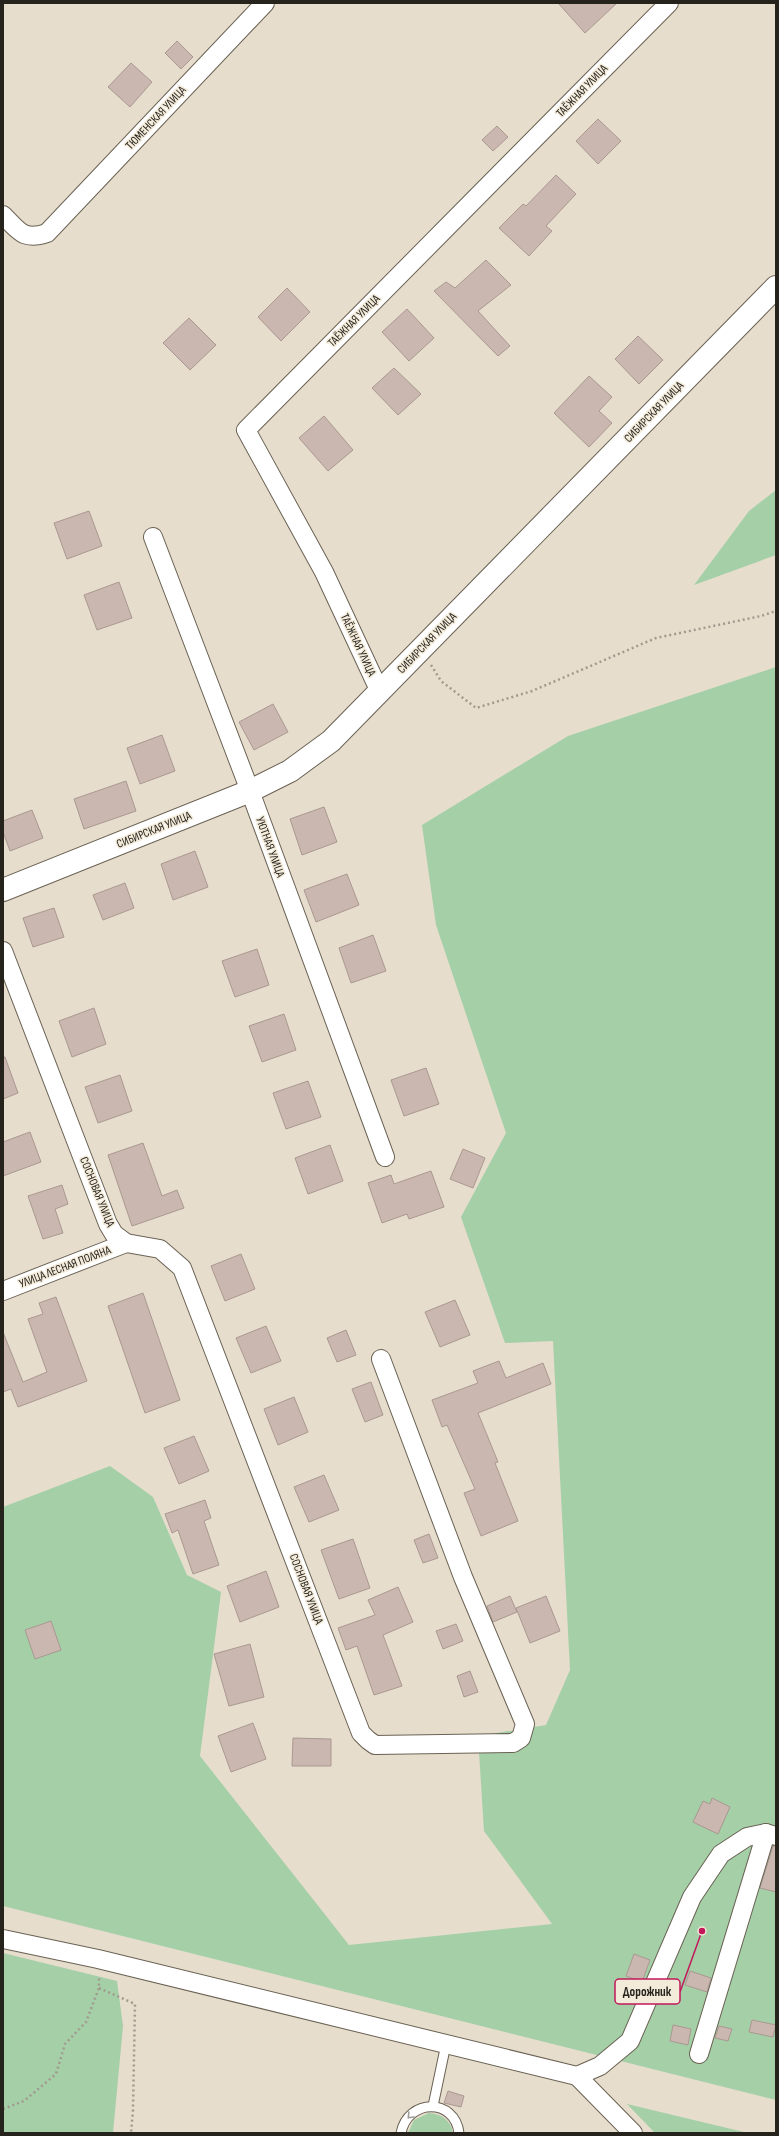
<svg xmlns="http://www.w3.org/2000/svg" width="779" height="2136" viewBox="0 0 779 2136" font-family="'Sofia Sans Condensed',sans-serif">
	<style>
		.green { fill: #a4cfa7 }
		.building { fill: #cab8b0; stroke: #aa9891 }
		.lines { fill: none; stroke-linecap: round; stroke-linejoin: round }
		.lane-casing { stroke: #6a6254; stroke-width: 11 }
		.street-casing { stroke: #6a6254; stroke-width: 20 }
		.secondary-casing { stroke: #6a6254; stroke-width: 24 }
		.path { stroke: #a19a8e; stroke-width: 2.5; stroke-dasharray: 2 3; stroke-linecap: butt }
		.lane { stroke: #fff; stroke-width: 9 }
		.street { stroke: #fff; stroke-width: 18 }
		.secondary { stroke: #fff; stroke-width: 22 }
		.oneway { stroke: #9d9c99 }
		.labels { text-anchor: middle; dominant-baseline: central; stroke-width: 3; stroke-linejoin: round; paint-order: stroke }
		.street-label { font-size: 12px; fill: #26231d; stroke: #f3ebda }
		.leader { fill: none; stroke: #c2185b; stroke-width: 1.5 }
		.callout-dot { fill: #c2185b; stroke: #f3ebda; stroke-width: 1.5 }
		.callout { fill: #f3ebda; stroke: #c2185b; stroke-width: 1.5 }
		.callout-label { font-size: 13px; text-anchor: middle; font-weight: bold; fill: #26231d }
	</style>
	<rect width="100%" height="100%" fill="#e6ddcd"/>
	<g class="green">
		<polygon points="776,490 776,555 694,585 749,511"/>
		<polygon points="776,667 776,2100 3,1906 3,1507 110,1466 153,1497 187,1575 221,1592 200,1756 349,1945 552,1924 484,1831 478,1736 546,1725 570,1670 553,1341 505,1343 461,1217 506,1133 436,925 422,825 568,736"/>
		<polygon points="3,1953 117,1981 123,2026 113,2133 3,2133"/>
		<polygon points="627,2104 748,2133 655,2133"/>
		<path d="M429,2113C441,2114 451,2120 453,2133H408L414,2120Z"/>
	</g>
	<g class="building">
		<polygon points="558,3 617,3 585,33"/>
		<polygon points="177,41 193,57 181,69 165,53"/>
		<polygon points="131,63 152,82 130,107 108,87"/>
		<polygon points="598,119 621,141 598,164 576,141"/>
		<polygon points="497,126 508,137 493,151 482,140"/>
		<polygon points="556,175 576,194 546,226 552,231 529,256 499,228 523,204 526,206"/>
		<polygon points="486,260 511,285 478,311 510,346 498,356 434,291 446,282 455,288"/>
		<polygon points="287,288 310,312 281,341 258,317"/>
		<polygon points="407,309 434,338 409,361 382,332"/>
		<polygon points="189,318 216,345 190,370 163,343"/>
		<polygon points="638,336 663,360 639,384 615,359"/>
		<polygon points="394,368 421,394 398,415 372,388"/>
		<polygon points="589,376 612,397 599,411 612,423 589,447 554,413"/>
		<polygon points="324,416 353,450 328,471 299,438"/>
		<polygon points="89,511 102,546 67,559 54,523"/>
		<polygon points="119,582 132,618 97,630 84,595"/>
		<polygon points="273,704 288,732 254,750 239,722"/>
		<polygon points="162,735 175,771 140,784 127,748"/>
		<polygon points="126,781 136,811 84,829 74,799"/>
		<polygon points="324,807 337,842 302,855 290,819"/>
		<polygon points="32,810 43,838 10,851 3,832 3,821"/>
		<polygon points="195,851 208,887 173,900 161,864"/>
		<polygon points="347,874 359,905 316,922 304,890"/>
		<polygon points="125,883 134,908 103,920 93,895"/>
		<polygon points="54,908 64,937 33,947 23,918"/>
		<polygon points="373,935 386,971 351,983 339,948"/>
		<polygon points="257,949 269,985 235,997 222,961"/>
		<polygon points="94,1008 106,1044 72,1057 59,1021"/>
		<polygon points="284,1014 296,1050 262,1062 249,1026"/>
		<polygon points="3,1057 5,1057 18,1093 3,1099"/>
		<polygon points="426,1068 439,1104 404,1116 391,1080"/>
		<polygon points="120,1075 132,1111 98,1123 85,1087"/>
		<polygon points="308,1081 321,1117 286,1129 273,1093"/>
		<polygon points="30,1132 41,1162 3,1176 3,1142"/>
		<polygon points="143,1143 162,1196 177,1190 184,1208 132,1226 108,1155"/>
		<polygon points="330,1145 343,1181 308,1194 295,1158"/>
		<polygon points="463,1149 485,1158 473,1188 450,1179"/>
		<polygon points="431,1171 444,1207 409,1219 407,1214 382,1223 368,1183 391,1175 394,1184"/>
		<polygon points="62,1185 68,1204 55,1209 63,1233 43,1239 28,1196"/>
		<polygon points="241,1254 255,1289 225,1301 211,1266"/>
		<polygon points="143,1293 180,1400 145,1413 108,1306"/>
		<polygon points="56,1297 87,1381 18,1407 11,1389 3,1392 3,1332 23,1382 47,1372 28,1319 43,1314 39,1303"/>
		<polygon points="455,1300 470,1335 440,1347 425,1312"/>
		<polygon points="266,1326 281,1361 251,1373 236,1338"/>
		<polygon points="346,1330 356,1355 337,1362 327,1338"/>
		<polygon points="499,1361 506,1378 543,1363 551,1384 478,1413 498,1462 495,1463 518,1521 481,1536 464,1493 475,1489 447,1425 442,1427 432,1400 478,1383 473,1371"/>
		<polygon points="371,1382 383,1415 365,1422 352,1389"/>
		<polygon points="294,1397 308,1432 278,1445 264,1409"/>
		<polygon points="194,1436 209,1471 179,1484 164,1448"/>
		<polygon points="324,1475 339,1510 309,1522 294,1487"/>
		<polygon points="205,1500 211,1518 204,1521 219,1565 193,1574 178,1530 172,1533 165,1514"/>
		<polygon points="429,1534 438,1558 423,1563 414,1540"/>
		<polygon points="353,1539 370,1588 339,1599 321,1550"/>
		<polygon points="266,1571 279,1607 240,1622 227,1586"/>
		<polygon points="398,1587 413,1622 383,1635 402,1686 374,1695 357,1646 346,1650 338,1628 375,1615 368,1600"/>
		<polygon points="510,1596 517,1612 493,1622 487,1606"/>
		<polygon points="546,1596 560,1631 530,1643 516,1608"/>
		<polygon points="51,1621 61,1650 35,1659 25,1630"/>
		<polygon points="456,1624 463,1641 443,1649 436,1631"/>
		<polygon points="250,1644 264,1697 229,1706 214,1654"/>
		<polygon points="470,1671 478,1692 464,1697 457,1676"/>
		<polygon points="253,1723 266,1759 231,1772 218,1736"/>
		<polygon points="293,1738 331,1739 331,1766 292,1766"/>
		<polygon points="712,1798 730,1807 718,1834 693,1822 703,1801 710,1804"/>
		<polygon points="773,1846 776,1846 776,1892 760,1888"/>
		<polygon points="634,1954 650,1960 642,1982 626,1976"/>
		<polygon points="690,1971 711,1978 707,1992 685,1985"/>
		<polygon points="752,2020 776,2025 773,2037 749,2032"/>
		<polygon points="673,2025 691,2029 688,2045 670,2041"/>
		<polygon points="719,2026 732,2029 728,2041 715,2038"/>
		<polygon points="448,2091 464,2096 461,2107 444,2103"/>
	</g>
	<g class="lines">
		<defs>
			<g id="lane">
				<polyline points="433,2106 446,2044"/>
				<path d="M401,2133C408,2098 455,2098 459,2133"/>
			</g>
			<g id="street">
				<path d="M3,215C19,231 23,241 47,233L265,3"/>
				<polyline points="153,537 250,791 385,1157"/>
				<polyline points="380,692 324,572 246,430 669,3"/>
				<polyline points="3,951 108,1224 114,1234 126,1243 160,1249 182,1268 361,1733 368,1740 375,1745 513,1743 521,1738 525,1724 463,1577 381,1359"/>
				<polyline points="3,1291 126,1243"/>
				<polyline points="3,1939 98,1959 577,2076 600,2066 630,2041 692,1897 721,1854 747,1837 766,1833 776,1836"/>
				<polyline points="699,2054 766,1833"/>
				<polyline points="577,2076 633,2133"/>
			</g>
			<polyline id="secondary" points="3,890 250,791 290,771 331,741 776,287"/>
		</defs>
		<use href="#lane" class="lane-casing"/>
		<use href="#street" class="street-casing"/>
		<use href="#secondary" class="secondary-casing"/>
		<g class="path">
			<polyline points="431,665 441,681 476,708 532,691 656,638 761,616 776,611"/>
			<polyline points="99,1988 135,2004 133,2110 131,2133"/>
			<polyline points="3,2109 24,2101 56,2074 65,2044 86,2022 99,1988 99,1976"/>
		</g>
		<use href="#lane" class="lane"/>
		<use href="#street" class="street"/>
		<use href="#secondary" class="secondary"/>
	</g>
	<defs><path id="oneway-chevron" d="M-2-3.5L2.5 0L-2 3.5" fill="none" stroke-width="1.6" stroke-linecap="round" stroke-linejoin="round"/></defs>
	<use class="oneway" href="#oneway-chevron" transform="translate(410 2116) rotate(133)"/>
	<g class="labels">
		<g class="street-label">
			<text transform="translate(582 91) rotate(-46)">ТАЁЖНАЯ УЛИЦА</text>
			<text transform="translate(156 118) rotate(-47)">ТЮМЕНСКАЯ УЛИЦА</text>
			<text transform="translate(354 321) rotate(-45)">ТАЁЖНАЯ УЛИЦА</text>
			<text transform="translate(654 412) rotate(-46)">СИБИРСКАЯ УЛИЦА</text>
			<text transform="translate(427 643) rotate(-46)">СИБИРСКАЯ УЛИЦА</text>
			<text transform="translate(358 645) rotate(65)">ТАЁЖНАЯ УЛИЦА</text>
			<text transform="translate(154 830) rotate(-22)">СИБИРСКАЯ УЛИЦА</text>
			<text transform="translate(270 847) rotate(70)">УЮТНАЯ УЛИЦА</text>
			<text transform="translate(97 1192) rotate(68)">СОСНОВАЯ УЛИЦА</text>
			<text transform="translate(65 1267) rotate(-21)">УЛИЦА ЛЕСНАЯ ПОЛЯНА</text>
			<text transform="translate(306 1589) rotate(69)">СОСНОВАЯ УЛИЦА</text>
		</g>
	</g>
	<path class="leader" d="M702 1931L680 1992"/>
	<circle class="callout-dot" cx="702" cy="1931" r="4"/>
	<rect class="callout" x="615" y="1979" width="65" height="25" rx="4"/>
	<g class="callout-label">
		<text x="647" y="1996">Дорожник</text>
	</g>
	<rect width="779" height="2136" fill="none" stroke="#26231d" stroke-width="8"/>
</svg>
